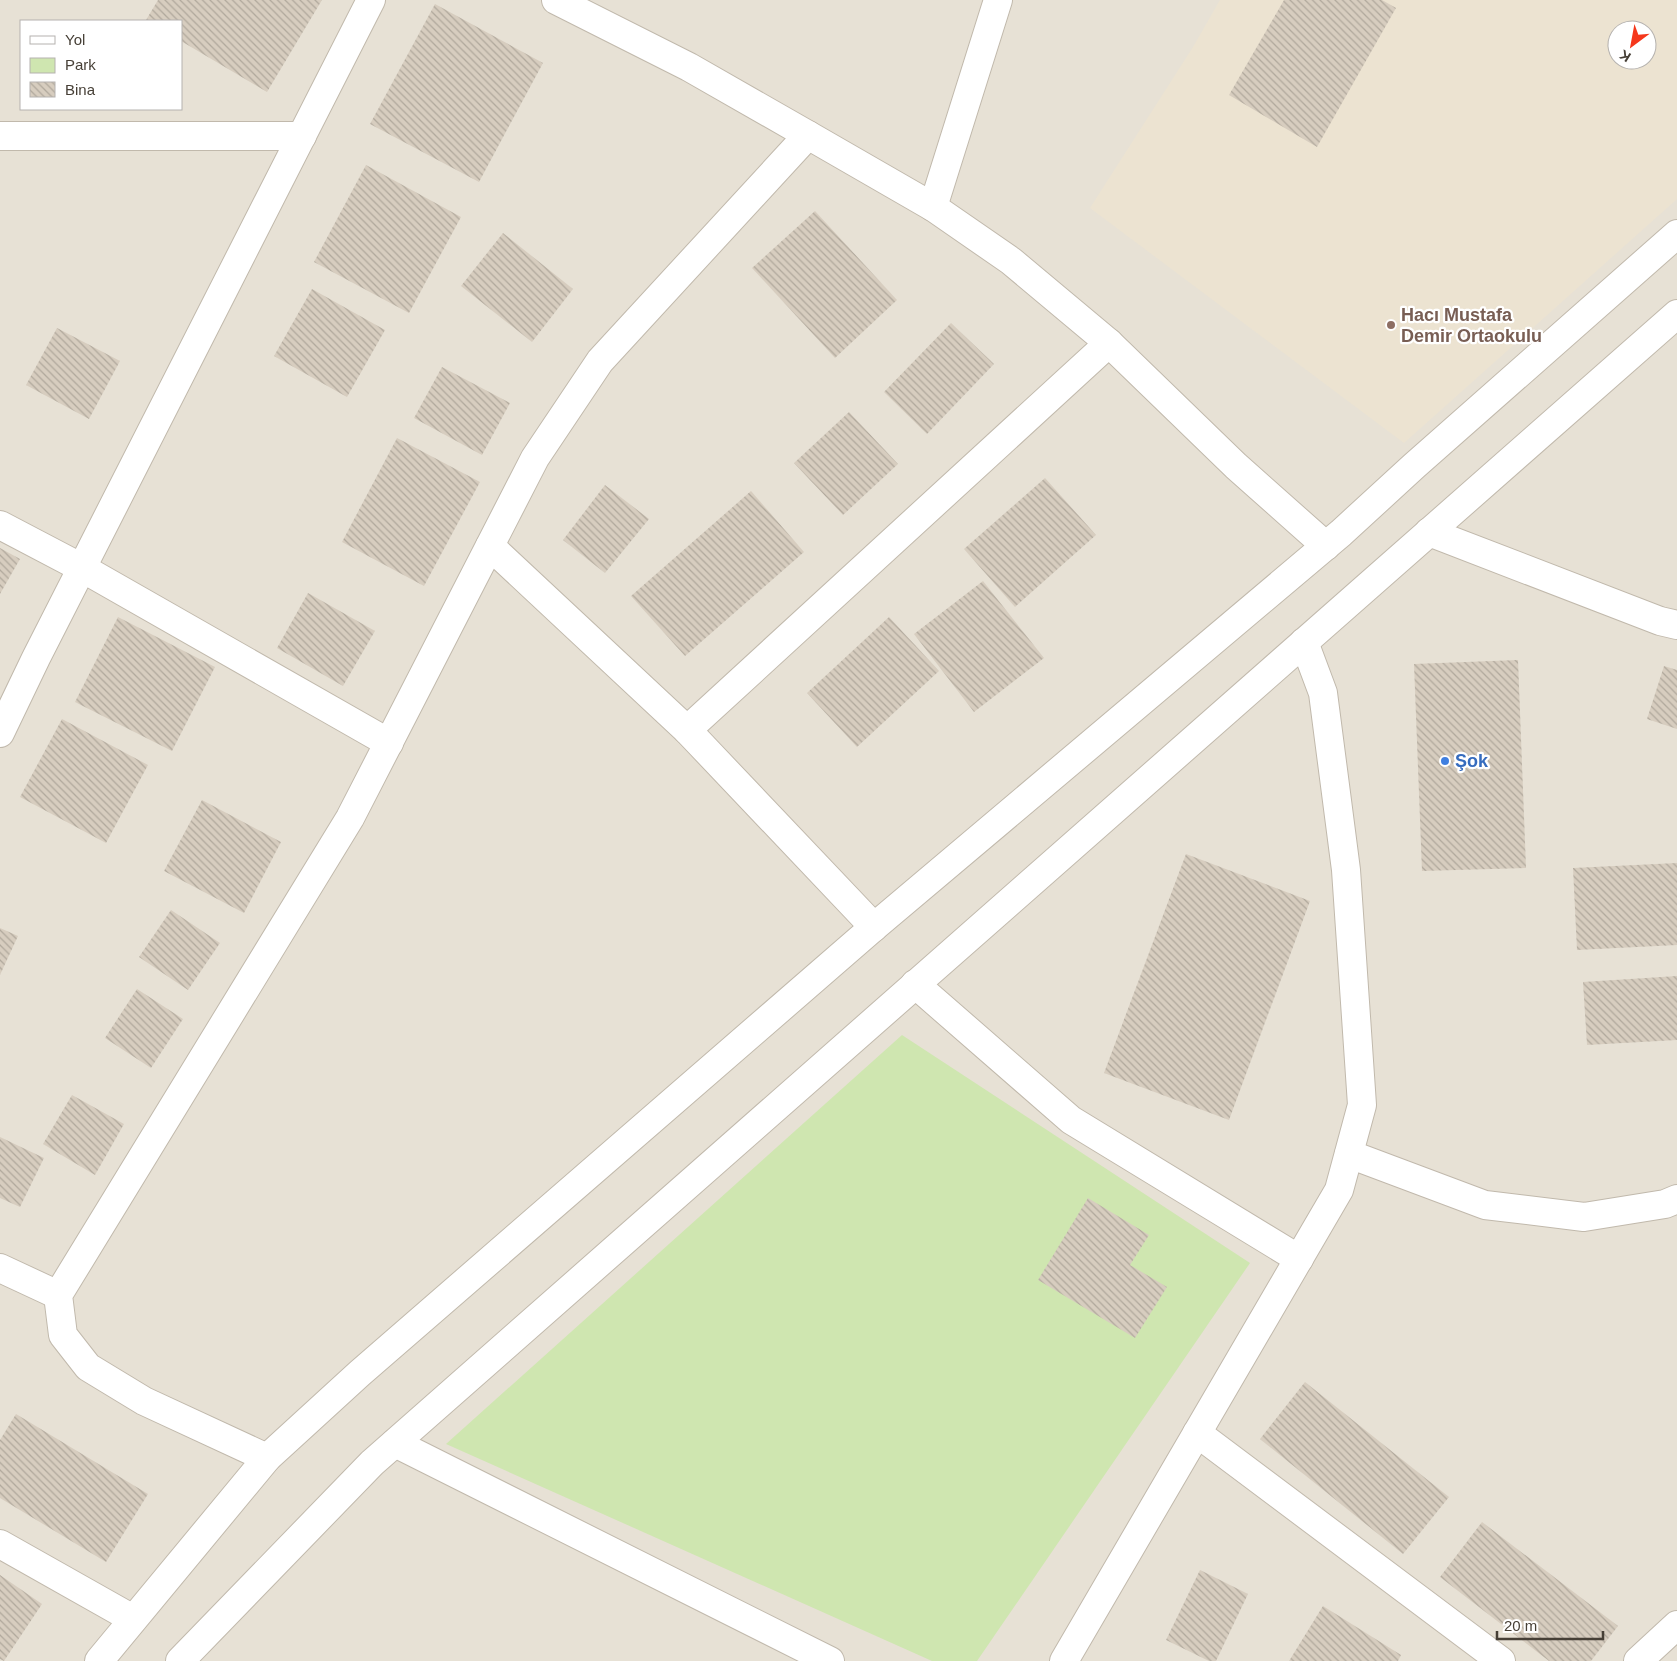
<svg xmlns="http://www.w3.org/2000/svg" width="1677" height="1661" viewBox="0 0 1677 1661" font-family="Helvetica,sans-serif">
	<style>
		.residential { fill: #e7e1d5; fill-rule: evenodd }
		.education { fill: #ece3d1; fill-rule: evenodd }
		.green { fill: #cfe6b0 }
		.building { fill: url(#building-back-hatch) }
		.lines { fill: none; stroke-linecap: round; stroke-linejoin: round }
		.minor-casing { stroke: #c1b9ac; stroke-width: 30 }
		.minor { stroke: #fff; stroke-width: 28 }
		.education-dot { fill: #8d6e63; stroke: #fff; stroke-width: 2 }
		.shop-dot { fill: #3f7fe0; stroke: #fff; stroke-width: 2 }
		.labels { text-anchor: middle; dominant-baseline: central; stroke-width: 4.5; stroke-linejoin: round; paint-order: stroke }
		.education-label { font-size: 18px; font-weight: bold; fill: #785e54; stroke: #fff; text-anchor: start }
		.shop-label { font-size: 18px; font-weight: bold; fill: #366cbe; stroke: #fff; text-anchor: start }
	</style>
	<defs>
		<pattern id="building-back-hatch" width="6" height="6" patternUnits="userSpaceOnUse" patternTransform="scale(1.25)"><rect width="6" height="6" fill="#d7cdbf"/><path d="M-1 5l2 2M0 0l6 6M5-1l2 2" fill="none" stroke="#b0a89c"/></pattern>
	</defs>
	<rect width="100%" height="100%" fill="#f3efe7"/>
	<path class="residential" d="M0,0H1677V1661H0ZM21,21H181V109H21ZM1617,30H1647V60H1617Z"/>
	<path class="education" d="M1220,0H1677V199L1404,443L1090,208L1193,47ZM1617,30H1647V60H1617Z"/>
	<polygon class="green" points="902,1035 1250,1263 977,1661 932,1661 446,1444"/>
	<g class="building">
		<polygon points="158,0 322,0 267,92 181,41 181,21 149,21 146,20"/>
		<polygon points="1284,0 1382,0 1396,8 1317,147 1229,95"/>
		<polygon points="435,4 543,63 479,182 370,124"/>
		<polygon points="366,165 461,217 409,313 314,262"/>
		<polygon points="815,211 897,300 835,358 752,268"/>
		<polygon points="503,233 573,289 532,342 461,286"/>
		<polygon points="312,289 385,330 347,397 274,356"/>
		<polygon points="951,323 994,364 927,434 884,392"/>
		<polygon points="57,328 120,361 89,419 26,385"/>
		<polygon points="442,367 510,403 482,455 414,418"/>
		<polygon points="849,412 898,464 843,515 794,463"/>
		<polygon points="397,438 480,482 424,586 342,542"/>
		<polygon points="1045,478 1096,535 1015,607 964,549"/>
		<polygon points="605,485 649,519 605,573 563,540"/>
		<polygon points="751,491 804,552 685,656 631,596"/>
		<polygon points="0,548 20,559 0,594"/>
		<polygon points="983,581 1044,658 974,712 914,634"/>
		<polygon points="308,593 375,631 343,686 277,648"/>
		<polygon points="118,617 215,667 172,751 75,702"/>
		<polygon points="889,617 939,671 857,747 807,693"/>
		<polygon points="1518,660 1526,868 1422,871 1414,664"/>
		<polygon points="1664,666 1677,670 1677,729 1647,719"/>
		<polygon points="62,719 148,765 106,843 20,797"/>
		<polygon points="202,800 281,842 244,913 164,871"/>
		<polygon points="1186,854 1310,901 1229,1120 1104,1073"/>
		<polygon points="1677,863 1677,945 1577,950 1573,868"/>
		<polygon points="171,910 220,943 188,990 139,957"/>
		<polygon points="0,928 18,936 0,975"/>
		<polygon points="1677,976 1677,1040 1587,1045 1583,982"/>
		<polygon points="137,989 183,1019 151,1068 105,1038"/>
		<polygon points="72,1095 124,1124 95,1175 43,1144"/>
		<polygon points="0,1137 44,1158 20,1207 0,1198"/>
		<polygon points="1088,1198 1149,1235 1130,1265 1167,1287 1135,1338 1038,1280"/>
		<polygon points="1305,1382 1449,1497 1403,1554 1260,1439"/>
		<polygon points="16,1414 148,1494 106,1562 0,1498 0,1440"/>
		<polygon points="1482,1522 1618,1626 1591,1661 1549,1661 1440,1577"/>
		<polygon points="1200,1570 1248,1594 1216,1661 1209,1661 1166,1640"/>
		<polygon points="0,1575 42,1604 4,1661 0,1659"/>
		<polygon points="1323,1606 1401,1655 1398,1661 1289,1661"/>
	</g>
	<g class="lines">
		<defs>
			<g id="minor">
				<polyline points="556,0 689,67 808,135 933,207 1011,261 1109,343 1236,466 1326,546"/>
				<polyline points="0,136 302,136"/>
				<polyline points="933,207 998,0"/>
				<polyline points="0,525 82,568 389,743"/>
				<polyline points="1429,532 1660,621 1677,625"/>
				<polyline points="490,546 687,730 874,927"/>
				<polyline points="687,730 1109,343"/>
				<polyline points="0,733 36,658 371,0"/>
				<polyline points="915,984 1071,1120 1299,1259"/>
				<polyline points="1349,1154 1485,1205 1584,1217 1665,1204 1677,1199"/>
				<polyline points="0,1268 58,1295"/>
				<polyline points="1197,1433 1501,1661"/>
				<polyline points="395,1443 830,1661"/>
				<polyline points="267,1458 144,1401 88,1367 63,1335 58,1295 350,818 535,458 600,361 808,135"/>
				<polyline points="0,1544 133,1619"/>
				<polyline points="99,1661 267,1458 360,1373 874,927 1341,533 1414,466 1677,234"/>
				<polyline points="180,1661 372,1463 1677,314"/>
				<polyline points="1064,1661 1339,1190 1362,1105 1346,870 1323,693 1304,642"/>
				<polyline points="1638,1661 1677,1625"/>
			</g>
		</defs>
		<use href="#minor" class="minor-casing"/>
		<use href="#minor" class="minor"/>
	</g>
	<circle class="education-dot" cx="1391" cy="325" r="5"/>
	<circle class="shop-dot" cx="1445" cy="761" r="5"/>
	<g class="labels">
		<g class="education-label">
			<text x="1401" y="315">Hacı Mustafa<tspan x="1401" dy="21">Demir Ortaokulu</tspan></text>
		</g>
		<g class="shop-label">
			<text x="1455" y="761">Şok</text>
		</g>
	</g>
	<rect x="20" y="20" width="162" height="90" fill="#ffffff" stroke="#b5b2af"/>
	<rect x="30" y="36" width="25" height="8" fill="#ffffff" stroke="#b5b2af"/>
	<text x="65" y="45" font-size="15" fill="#463f36">Yol</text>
	<rect x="30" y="58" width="25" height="15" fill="#cfe6b0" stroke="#b5b2af"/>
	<text x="65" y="70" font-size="15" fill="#463f36">Park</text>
	<rect x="30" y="82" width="25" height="15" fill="url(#building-back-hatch)" stroke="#b5b2af"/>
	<text x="65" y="95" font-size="15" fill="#463f36">Bina</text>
	<g transform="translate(1632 45) rotate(212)"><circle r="24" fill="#ffffff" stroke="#b5b2af"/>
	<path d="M0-4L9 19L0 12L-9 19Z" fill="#f5371b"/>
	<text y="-8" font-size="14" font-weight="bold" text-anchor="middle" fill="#463f36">K</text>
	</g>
	<path d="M1497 1631v8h106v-8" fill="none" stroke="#463f36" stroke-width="2.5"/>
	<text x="1504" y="1631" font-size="15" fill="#463f36" stroke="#ffffff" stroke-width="4" paint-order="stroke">20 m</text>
</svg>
